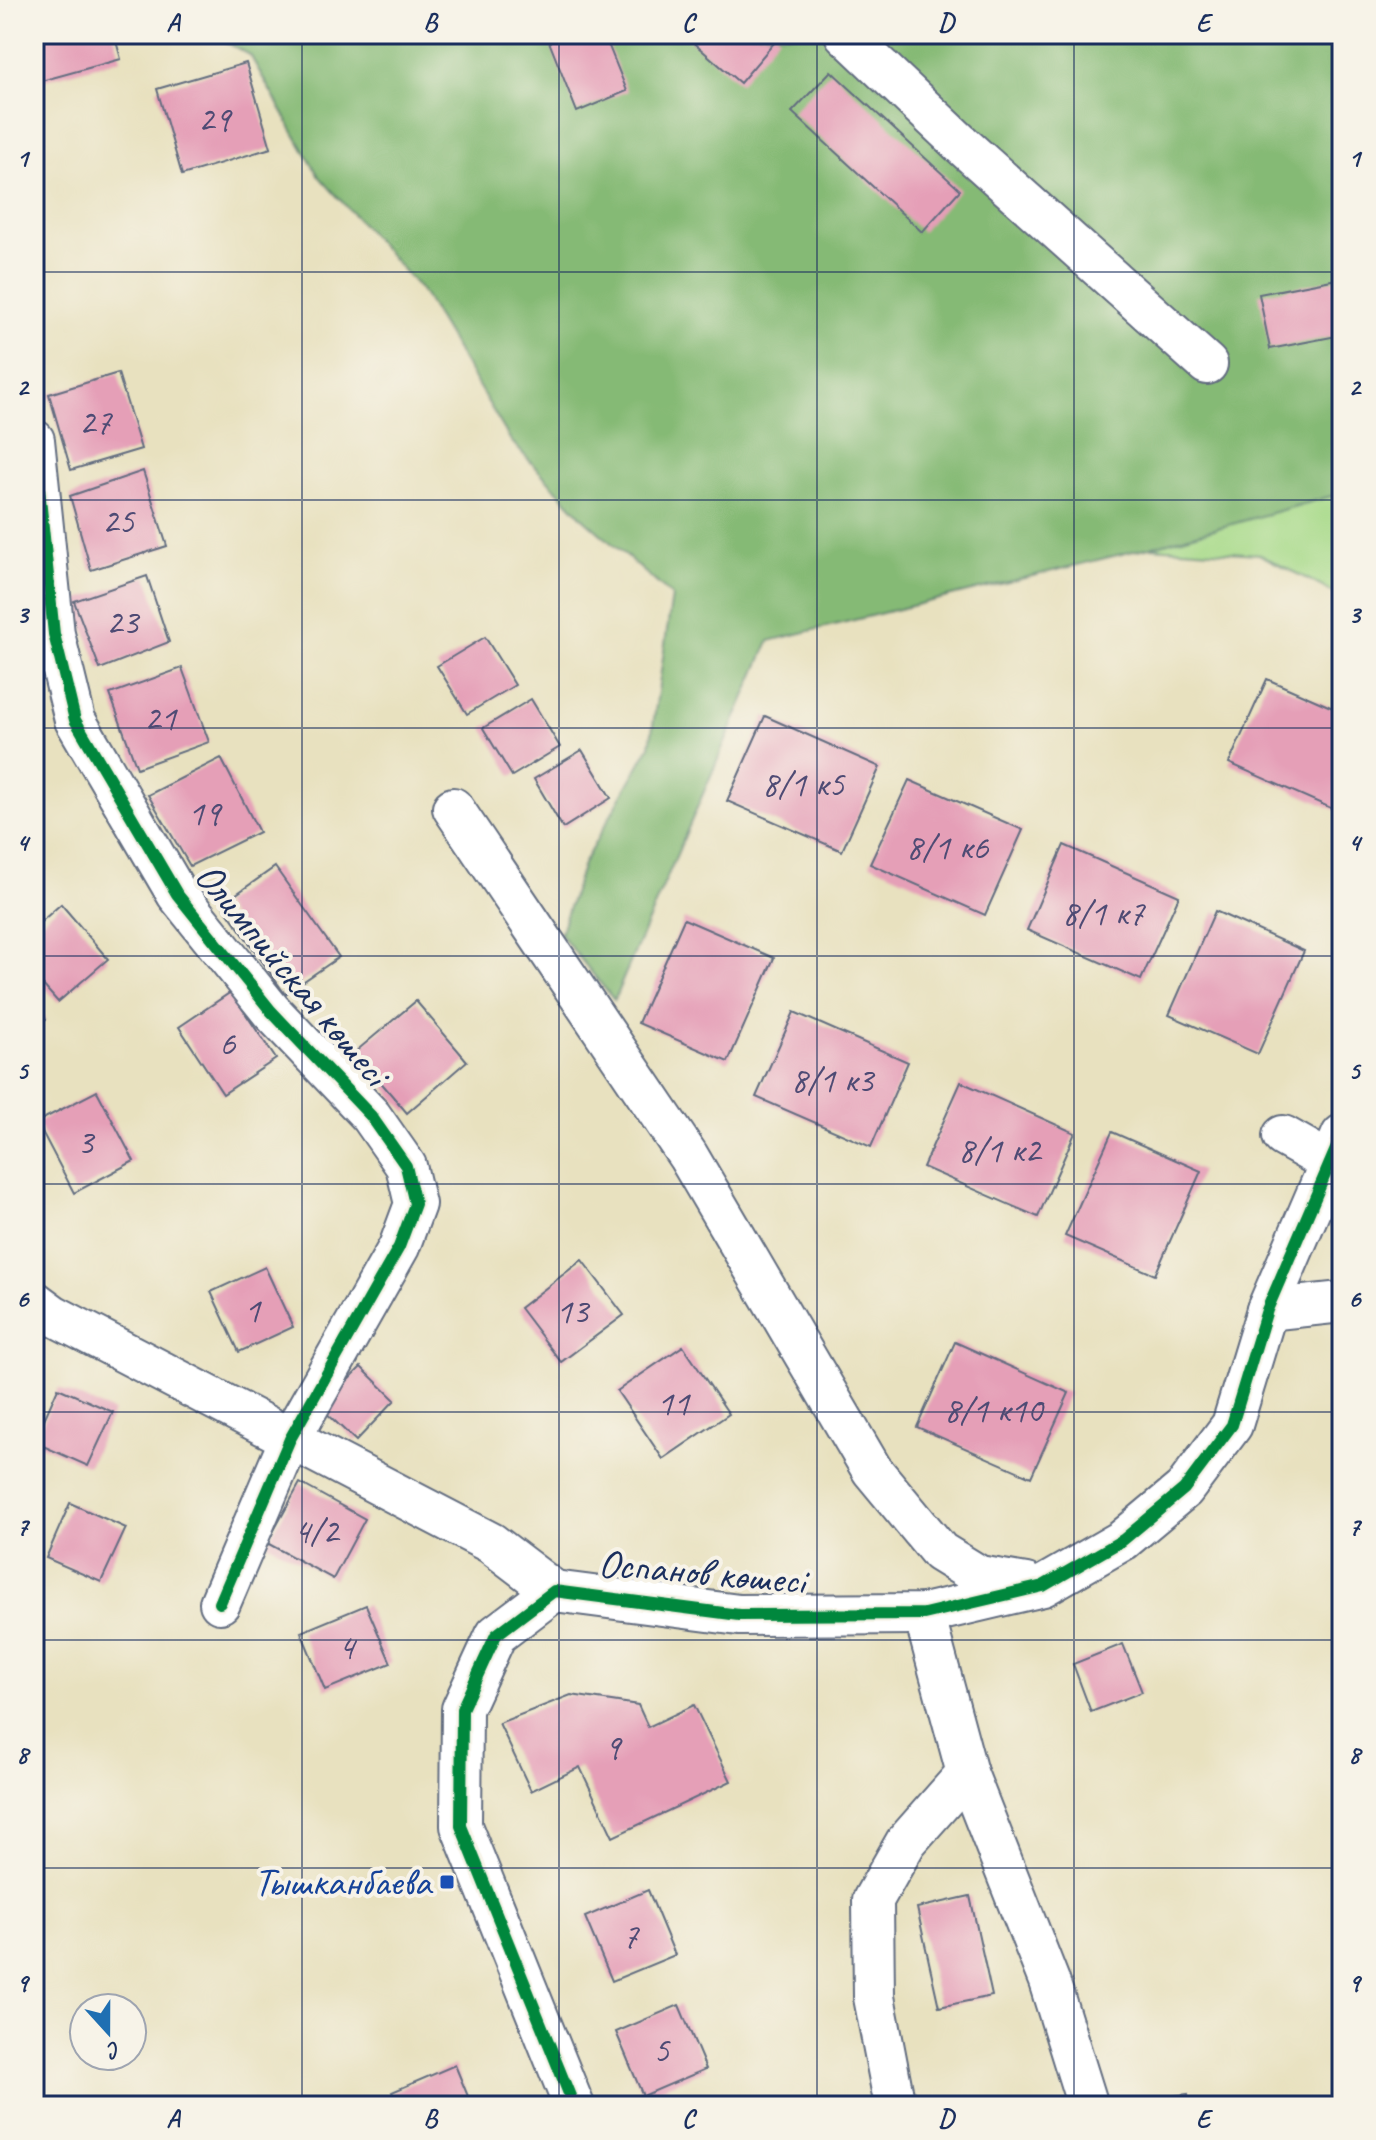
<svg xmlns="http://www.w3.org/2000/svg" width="1376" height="2140" viewBox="0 0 1376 2140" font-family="Caveat,sans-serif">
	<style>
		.green { fill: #a7da89; stroke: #618474; stroke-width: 2 }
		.forest { fill: #85ba75; stroke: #50746a; stroke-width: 2 }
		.building { fill: #e59fb7 }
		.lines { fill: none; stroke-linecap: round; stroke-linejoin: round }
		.minor-casing { stroke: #636d80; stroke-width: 44 }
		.minor { stroke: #fff; stroke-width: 40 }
		.cycleway-casing { stroke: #f7f3e8; stroke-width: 17 }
		.cycleway { stroke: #00873e; stroke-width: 12 }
		.grid { fill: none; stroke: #1b2f5e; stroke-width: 2; stroke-opacity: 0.55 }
		.transit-dot { fill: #1a4fb4; stroke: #f7f3e8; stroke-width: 3 }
		.labels { text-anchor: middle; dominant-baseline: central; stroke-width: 8; stroke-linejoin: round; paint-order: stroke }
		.number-label { font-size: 36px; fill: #4e4b74 }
		.street-label { font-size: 40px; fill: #1b2f5e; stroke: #f7f3e8 }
		.transit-label { font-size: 40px; fill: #164399; stroke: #f7f3e8; text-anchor: end }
		.neatline { fill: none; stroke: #1b2f5e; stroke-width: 3 }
		.grid-label { font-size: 26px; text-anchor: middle; font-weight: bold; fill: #1b2f5e }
	</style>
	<rect width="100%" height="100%" fill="#f7f3e8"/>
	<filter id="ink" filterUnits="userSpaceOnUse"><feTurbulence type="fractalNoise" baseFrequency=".0125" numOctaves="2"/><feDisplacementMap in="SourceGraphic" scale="16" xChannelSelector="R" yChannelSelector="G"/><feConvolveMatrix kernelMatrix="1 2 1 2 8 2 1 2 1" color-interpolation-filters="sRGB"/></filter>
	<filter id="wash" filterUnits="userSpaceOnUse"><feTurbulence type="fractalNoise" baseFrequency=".006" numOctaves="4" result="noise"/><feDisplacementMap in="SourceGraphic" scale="32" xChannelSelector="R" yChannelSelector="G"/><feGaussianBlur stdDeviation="1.8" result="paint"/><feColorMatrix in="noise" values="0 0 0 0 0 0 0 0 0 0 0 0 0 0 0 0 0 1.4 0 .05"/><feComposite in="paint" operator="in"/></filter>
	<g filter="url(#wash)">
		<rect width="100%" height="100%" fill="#e8e1bf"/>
		<polygon class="green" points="1342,493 1342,597 1259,554 1150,547"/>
		<polygon class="forest" points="211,34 1342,34 1342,493 1150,547 769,641 614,1000 560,934 583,864 650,746 672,596 585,520 511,441 421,290 318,175 250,55"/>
		<g id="blocks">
			<g class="building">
				<polygon points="34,34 114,34 121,59 34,83"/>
				<polygon points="546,34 604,34 627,91 577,112"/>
				<polygon points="683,34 776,34 779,37 740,83"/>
				<polygon points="246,63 271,148 182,175 157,89"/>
				<polygon points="831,71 960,190 922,232 792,112"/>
				<polygon points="1342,278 1342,335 1270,349 1259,294"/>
				<polygon points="118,373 141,449 71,470 49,394"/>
				<polygon points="143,471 167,546 91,570 70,496"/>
				<polygon points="147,576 169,642 100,669 74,601"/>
				<polygon points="485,637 515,685 467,714 437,666"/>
				<polygon points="182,668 209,742 137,768 110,694"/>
				<polygon points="1267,679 1342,712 1342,813 1229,763"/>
				<polygon points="531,699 560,747 512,776 483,728"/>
				<polygon points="765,716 880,767 842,851 727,801"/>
				<polygon points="582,750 611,798 563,828 534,779"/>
				<polygon points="221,758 259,832 190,866 148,795"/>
				<polygon points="909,780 1023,830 985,915 870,864"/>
				<polygon points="1064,845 1179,896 1141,980 1027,930"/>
				<polygon points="275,867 339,957 285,994 222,904"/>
				<polygon points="61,904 108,959 58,1002 34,975 34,928"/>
				<polygon points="1215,911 1304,951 1258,1054 1169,1015"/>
				<polygon points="684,919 774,958 728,1062 638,1023"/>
				<polygon points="231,992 276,1059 223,1094 179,1027"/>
				<polygon points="416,1001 467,1061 407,1113 355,1052"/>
				<polygon points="34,1005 46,1019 34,1029"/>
				<polygon points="794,1012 908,1062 871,1147 756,1097"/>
				<polygon points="961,1082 1075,1133 1038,1217 923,1167"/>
				<polygon points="97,1091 134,1161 74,1193 37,1122"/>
				<polygon points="1112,1132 1201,1171 1155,1275 1065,1236"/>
				<polygon points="582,1260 624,1315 561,1362 520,1308"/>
				<polygon points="265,1267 293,1327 239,1352 211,1292"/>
				<polygon points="955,1342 1069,1393 1031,1477 917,1427"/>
				<polygon points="683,1346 729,1414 663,1459 617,1391"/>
				<polygon points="361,1367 395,1400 356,1441 321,1408"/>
				<polygon points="34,1376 42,1380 34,1398"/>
				<polygon points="58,1388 113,1412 88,1466 34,1442"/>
				<polygon points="300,1483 365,1519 333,1579 267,1543"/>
				<polygon points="70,1503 126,1528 101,1582 46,1558"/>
				<polygon points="366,1605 391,1663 325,1690 301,1632"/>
				<polygon points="1123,1644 1142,1692 1091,1712 1073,1664"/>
				<polygon points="571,1695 638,1705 648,1727 694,1705 731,1781 613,1837 580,1767 531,1791 499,1723"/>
				<polygon points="648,1890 675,1955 612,1981 585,1917"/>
				<polygon points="970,1896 992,1996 939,2007 917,1908"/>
				<polygon points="679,2005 706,2069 643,2096 616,2032"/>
				<polygon points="455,2065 472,2106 398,2106 392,2092"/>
				<polygon points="1188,2094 1189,2106 1145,2106 1144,2100"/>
			</g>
		</g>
	</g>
	<g filter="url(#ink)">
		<use href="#blocks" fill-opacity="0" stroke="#636d80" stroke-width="2"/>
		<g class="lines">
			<defs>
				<g id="minor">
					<polyline points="845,34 960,143 1207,364"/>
					<polyline points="34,440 54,634 75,720 177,894 271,1011 371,1116 406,1166 415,1204 399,1247 290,1439 220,1603"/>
					<polyline points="453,808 688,1156 872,1470 940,1552 979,1576 1026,1584"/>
					<polyline points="1283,1136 1329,1162"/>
					<polyline points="34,1301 53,1315 491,1543 554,1591"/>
					<polyline points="1267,1310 1342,1302"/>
					<polyline points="924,1614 967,1773 1049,1981 1088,2106"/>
					<polyline points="574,2106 461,1826 462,1709 496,1635 554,1591 739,1615 924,1614 1043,1586 1123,1540 1184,1489 1232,1425 1267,1310 1342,1135"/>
					<polyline points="895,2106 874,1997 873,1900 906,1842 967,1773"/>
				</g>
			</defs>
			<use href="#minor" class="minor-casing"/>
			<use href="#minor" class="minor"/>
			<defs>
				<g id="cycleway">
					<polyline points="34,440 54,634 75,720 177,894 271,1011 371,1116 406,1166 415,1204 399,1247 290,1439 220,1603"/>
					<polyline points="574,2106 461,1826 462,1709 496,1635 554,1591 739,1615 924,1614 1043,1586 1123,1540 1184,1489 1232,1425 1267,1310 1342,1135"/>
				</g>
			</defs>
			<use href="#cycleway" class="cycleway-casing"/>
			<use href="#cycleway" class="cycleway"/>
		</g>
	</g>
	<path class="grid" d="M302,34V2106M559,34V2106M817,34V2106M1074,34V2106M34,272H1342M34,500H1342M34,728H1342M34,956H1342M34,1184H1342M34,1412H1342M34,1640H1342M34,1868H1342"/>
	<rect class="transit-dot" x="439" y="1874" width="16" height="16" rx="4"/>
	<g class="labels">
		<g class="number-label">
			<text x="214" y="119">29</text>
			<text x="95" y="422">27</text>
			<text x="118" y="521">25</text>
			<text x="122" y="622">23</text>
			<text x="160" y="718">21</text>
			<text x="803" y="784">8/1 к5</text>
			<text x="204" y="813">19</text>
			<text x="947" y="847">8/1 к6</text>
			<text x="1103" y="913">8/1 к7</text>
			<text x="227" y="1043">6</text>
			<text x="832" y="1080">8/1 к3</text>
			<text x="85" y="1142">3</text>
			<text x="999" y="1150">8/1 к2</text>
			<text x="252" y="1310">1</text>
			<text x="572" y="1311">13</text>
			<text x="673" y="1403">11</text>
			<text x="993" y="1410">8/1 к10</text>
			<text x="316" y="1531">4/2</text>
			<text x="346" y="1647">4</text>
			<text x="612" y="1747">9</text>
			<text x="630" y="1936">7</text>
			<text x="661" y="2050">5</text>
		</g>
		<g class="street-label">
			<text transform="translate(292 974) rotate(50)">Олимпийская көшесі</text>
			<text transform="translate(702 1572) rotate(5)">Оспанов көшесі</text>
		</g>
		<g class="transit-label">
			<text x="431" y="1882">Тышканбаева</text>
		</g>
	</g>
	<rect width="1376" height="2140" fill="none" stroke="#f7f3e8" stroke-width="88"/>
	<g transform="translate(108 2032) rotate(159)"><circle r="38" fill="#f7f3e8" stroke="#9fa5b1" stroke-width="2"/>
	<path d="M0-6L14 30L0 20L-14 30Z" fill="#1f6fb2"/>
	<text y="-12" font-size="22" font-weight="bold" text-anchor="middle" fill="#1b2f5e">С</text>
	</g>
	<rect x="44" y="44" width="1288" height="2052" class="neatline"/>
	<g class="grid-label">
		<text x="173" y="31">A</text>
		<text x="430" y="31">B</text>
		<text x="688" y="31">C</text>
		<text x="946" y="31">D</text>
		<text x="1203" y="31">E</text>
		<text x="22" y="167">1</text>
		<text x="1354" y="167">1</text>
		<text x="22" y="395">2</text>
		<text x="1354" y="395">2</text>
		<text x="22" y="623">3</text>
		<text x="1354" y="623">3</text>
		<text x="22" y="851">4</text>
		<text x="1354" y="851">4</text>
		<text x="22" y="1079">5</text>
		<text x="1354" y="1079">5</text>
		<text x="22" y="1307">6</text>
		<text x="1354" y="1307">6</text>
		<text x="22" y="1535">7</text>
		<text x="1354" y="1535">7</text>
		<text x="22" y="1763">8</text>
		<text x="1354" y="1763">8</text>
		<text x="22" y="1991">9</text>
		<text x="1354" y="1991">9</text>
		<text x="173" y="2127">A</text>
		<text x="430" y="2127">B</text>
		<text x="688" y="2127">C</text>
		<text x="946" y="2127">D</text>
		<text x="1203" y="2127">E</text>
	</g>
</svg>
